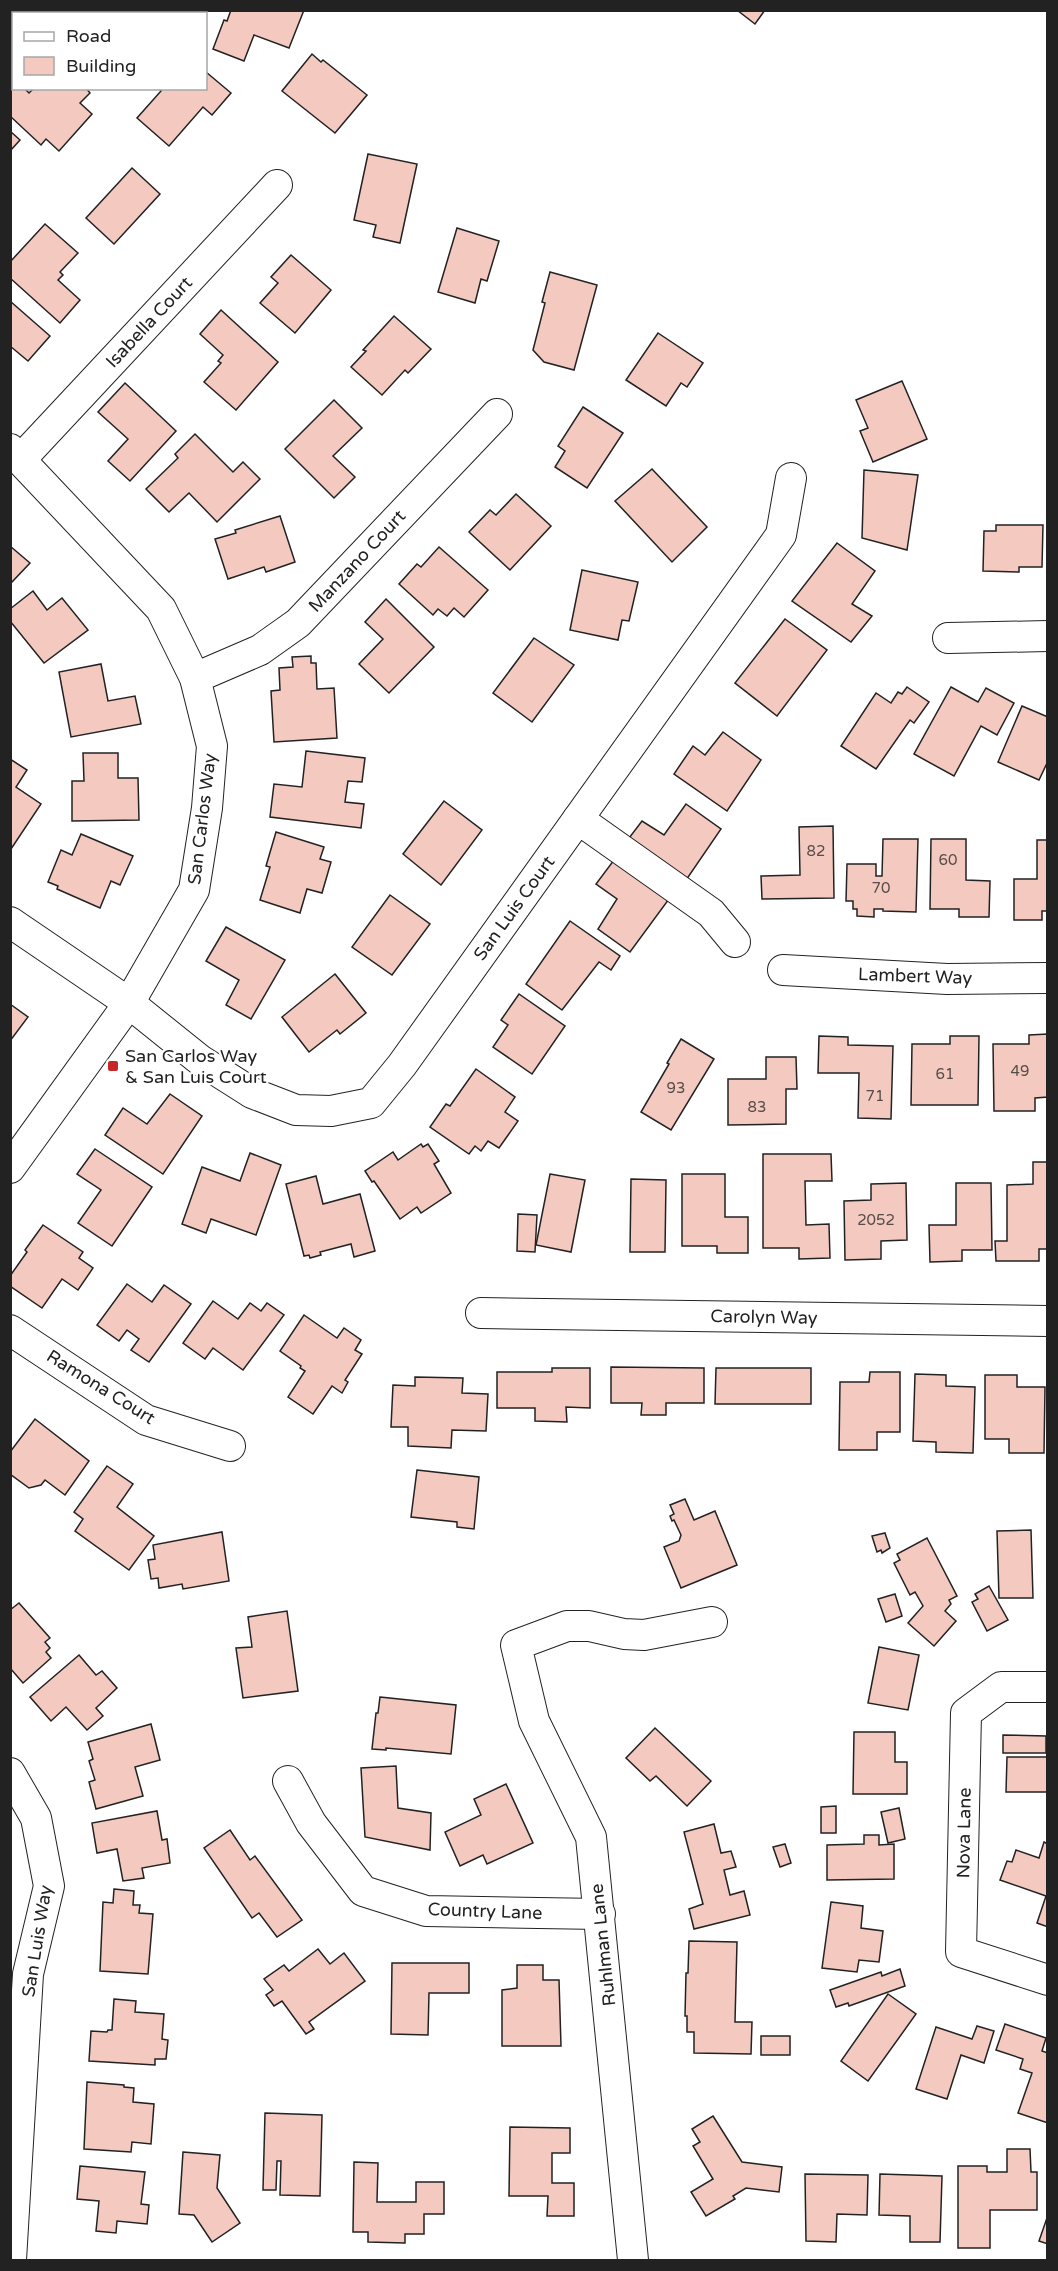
<svg xmlns="http://www.w3.org/2000/svg" width="1058" height="2271" viewBox="0 0 1058 2271" font-family="'Varela Round',sans-serif">
	<style>
		.building { fill: #f3c9c0; stroke: #222; stroke-width: 1.5 }
		.lines { fill: none; stroke-linecap: round; stroke-linejoin: round }
		.minor-casing { stroke: #222; stroke-width: 32 }
		.minor { stroke: #fff; stroke-width: 30 }
		.poi-dot { fill: #c62828; stroke: #fff; stroke-width: 2 }
		.labels { text-anchor: middle; dominant-baseline: central; stroke-width: 4.5; stroke-linejoin: round; paint-order: stroke }
		.number-label { font-size: 15px; fill: #564c4a }
		.street-label { font-size: 18px; fill: #222; stroke: #fff }
		.poi-label { font-size: 18px; fill: #222; stroke: #fff; text-anchor: start }
	</style>
	<rect width="100%" height="100%" fill="#fff"/>
	<g class="building">
		<polygon points="65,10 120,10 123,14 62,14"/>
		<polygon points="231,10 304,10 289,48 254,35 244,61 213,49 224,20 227,21"/>
		<polygon points="737,10 765,10 755,24"/>
		<polygon points="312,54 321,62 323,60 367,95 335,133 282,91"/>
		<polygon points="206,72 231,93 212,115 203,107 169,146 137,118 161,91 159,88 206,88"/>
		<polygon points="10,76 14,79 14,88 24,88 29,93 34,88 86,88 90,93 80,103 92,114 59,151 46,139 41,145 10,116"/>
		<polygon points="10,131 20,140 10,151"/>
		<polygon points="368,154 417,164 400,243 373,237 376,225 354,220"/>
		<polygon points="132,168 160,194 114,244 86,218"/>
		<polygon points="45,224 78,253 60,272 63,275 58,280 80,300 60,323 10,278 10,262"/>
		<polygon points="457,228 499,241 487,281 481,279 475,303 438,292"/>
		<polygon points="291,255 331,290 295,333 260,303 278,283 271,277"/>
		<polygon points="550,272 597,285 574,370 544,362 533,350 545,303 542,302"/>
		<polygon points="10,301 50,336 28,361 10,346"/>
		<polygon points="221,310 278,362 236,410 204,382 221,363 218,361 223,355 200,334"/>
		<polygon points="394,316 431,349 408,373 405,370 382,395 351,367 366,351 363,350"/>
		<polygon points="658,333 703,363 687,387 681,383 666,406 626,380"/>
		<polygon points="902,381 927,439 873,462 860,431 868,428 856,400"/>
		<polygon points="125,383 176,431 130,481 108,461 128,439 98,412"/>
		<polygon points="334,400 362,428 333,456 355,477 334,498 285,449"/>
		<polygon points="583,407 623,433 587,488 555,467 565,451 558,446"/>
		<polygon points="195,434 233,472 243,462 260,479 217,522 189,493 169,512 146,489 178,458 175,454"/>
		<polygon points="652,469 707,527 672,562 615,501"/>
		<polygon points="864,470 918,475 907,550 862,538"/>
		<polygon points="516,494 551,526 510,570 469,532 490,510 496,515"/>
		<polygon points="280,516 295,562 266,572 264,567 228,579 215,539 236,533 235,530"/>
		<polygon points="996,525 1043,525 1042,567 1019,567 1019,572 983,571 984,531 996,531"/>
		<polygon points="837,543 875,571 852,604 872,616 851,642 792,601"/>
		<polygon points="10,546 30,563 10,584"/>
		<polygon points="439,547 488,590 464,617 454,608 447,616 438,609 433,615 399,584 417,564 421,567"/>
		<polygon points="582,570 638,582 629,621 622,620 618,640 570,630"/>
		<polygon points="33,591 47,610 62,598 88,630 44,663 10,621 10,609"/>
		<polygon points="386,599 434,647 389,693 359,664 383,639 365,622"/>
		<polygon points="785,619 827,650 777,716 735,683"/>
		<polygon points="534,638 574,665 532,722 493,693"/>
		<polygon points="311,656 311,663 316,663 317,689 334,688 337,738 274,742 271,691 280,690 279,668 293,667 292,657"/>
		<polygon points="101,664 108,701 135,696 141,724 71,737 59,672"/>
		<polygon points="907,687 929,702 914,723 910,720 876,769 841,746 876,693 891,703 898,692 902,694"/>
		<polygon points="951,687 978,702 986,688 1014,703 997,735 981,726 954,776 914,754"/>
		<polygon points="1022,706 1048,717 1048,761 1039,780 998,762"/>
		<polygon points="723,732 761,760 727,811 674,774 693,746 705,755"/>
		<polygon points="306,751 365,758 362,782 348,781 345,802 364,804 361,828 270,817 274,784 302,787"/>
		<polygon points="83,753 118,753 118,778 138,778 139,820 72,821 72,781 84,781"/>
		<polygon points="10,759 27,770 16,787 41,804 11,849"/>
		<polygon points="444,801 482,830 441,885 403,854"/>
		<polygon points="686,804 721,829 682,886 623,846 642,821 664,835"/>
		<polygon points="833,826 834,898 762,899 761,876 800,875 799,827"/>
		<polygon points="276,832 324,847 320,859 331,862 322,893 307,889 300,913 260,900 270,867 266,866"/>
		<polygon points="81,834 133,856 120,885 111,881 100,908 57,889 58,886 48,882 61,850 72,855"/>
		<polygon points="883,839 918,839 916,912 883,911 883,909 874,909 874,917 857,916 857,909 853,909 853,901 846,901 847,864 876,864 876,876 882,876"/>
		<polygon points="931,839 966,839 966,880 990,881 989,917 959,917 959,909 930,909"/>
		<polygon points="1037,840 1048,840 1048,911 1042,911 1042,920 1014,920 1014,879 1037,879"/>
		<polygon points="614,860 669,899 630,952 598,929 617,899 596,884"/>
		<polygon points="390,895 430,924 392,975 352,947"/>
		<polygon points="570,921 620,956 611,970 599,962 562,1010 526,984"/>
		<polygon points="226,927 285,960 251,1019 226,1005 239,980 206,961"/>
		<polygon points="335,974 366,1013 340,1034 337,1030 309,1052 282,1017"/>
		<polygon points="519,994 565,1026 532,1074 493,1047 508,1025 501,1020"/>
		<polygon points="10,1004 28,1017 10,1041"/>
		<polygon points="1048,1034 1048,1097 1035,1098 1035,1111 994,1111 993,1044 1029,1044 1029,1035"/>
		<polygon points="819,1036 848,1037 848,1045 893,1046 891,1119 858,1118 859,1073 818,1073"/>
		<polygon points="950,1036 979,1036 978,1105 911,1105 912,1044 950,1044"/>
		<polygon points="681,1039 714,1059 671,1130 641,1112 669,1064 667,1063"/>
		<polygon points="766,1057 796,1057 797,1089 786,1089 786,1124 728,1125 728,1079 766,1079"/>
		<polygon points="476,1069 515,1097 505,1112 518,1121 499,1148 488,1141 481,1151 475,1146 469,1154 430,1127 446,1104 450,1106"/>
		<polygon points="170,1094 202,1116 163,1174 105,1135 123,1108 147,1124"/>
		<polygon points="421,1144 423,1147 428,1144 439,1161 434,1164 451,1193 421,1213 417,1207 400,1219 374,1181 372,1182 365,1171 393,1152 398,1160"/>
		<polygon points="95,1149 152,1187 112,1246 78,1223 101,1190 77,1174"/>
		<polygon points="250,1153 281,1165 256,1235 211,1219 206,1233 182,1224 202,1167 240,1181"/>
		<polygon points="763,1154 831,1154 832,1181 805,1181 806,1225 829,1224 830,1258 799,1259 799,1248 763,1248"/>
		<polygon points="1033,1162 1048,1162 1048,1249 1039,1249 1039,1261 996,1261 995,1241 1007,1241 1007,1185 1033,1184"/>
		<polygon points="550,1174 585,1180 571,1252 536,1245"/>
		<polygon points="682,1174 725,1174 725,1217 748,1217 748,1253 717,1253 717,1246 682,1246"/>
		<polygon points="316,1176 323,1204 360,1194 375,1251 354,1257 351,1244 320,1252 321,1255 310,1258 309,1255 304,1256 286,1184"/>
		<polygon points="631,1179 666,1180 665,1252 630,1252"/>
		<polygon points="906,1183 907,1240 881,1241 881,1259 845,1260 844,1201 871,1200 871,1184"/>
		<polygon points="956,1183 991,1183 992,1250 962,1250 962,1261 930,1262 929,1225 956,1225"/>
		<polygon points="518,1214 537,1215 535,1252 517,1251"/>
		<polygon points="43,1225 83,1252 79,1258 93,1268 78,1290 62,1279 42,1308 10,1286 10,1276 27,1252 25,1250"/>
		<polygon points="127,1284 152,1302 164,1285 191,1304 149,1362 131,1350 139,1339 127,1330 119,1341 97,1325"/>
		<polygon points="213,1301 238,1319 250,1303 261,1311 267,1303 284,1315 243,1370 213,1348 205,1359 183,1343"/>
		<polygon points="304,1315 337,1338 344,1328 361,1340 355,1350 362,1354 345,1380 348,1382 342,1393 332,1386 313,1414 288,1397 305,1371 300,1368 301,1366 280,1351"/>
		<polygon points="611,1367 704,1368 704,1403 666,1403 666,1415 641,1415 642,1403 611,1403"/>
		<polygon points="552,1368 590,1368 590,1408 566,1407 567,1422 535,1421 535,1408 497,1408 497,1372 552,1372"/>
		<polygon points="716,1368 811,1368 811,1404 715,1404"/>
		<polygon points="870,1372 900,1372 900,1432 877,1432 877,1450 839,1450 840,1382 869,1382"/>
		<polygon points="915,1374 946,1375 946,1386 975,1387 973,1453 936,1452 936,1442 913,1441"/>
		<polygon points="985,1375 1017,1375 1017,1387 1045,1387 1044,1453 1009,1453 1009,1439 985,1439"/>
		<polygon points="415,1377 463,1378 462,1393 488,1394 486,1431 452,1430 451,1448 408,1446 408,1427 391,1427 393,1385 415,1386"/>
		<polygon points="35,1419 89,1461 65,1495 45,1480 41,1485 29,1488 10,1474 10,1452"/>
		<polygon points="107,1466 133,1484 117,1507 154,1536 129,1570 75,1531 83,1519 74,1512"/>
		<polygon points="417,1470 479,1477 474,1529 457,1527 457,1522 411,1517"/>
		<polygon points="685,1499 694,1520 715,1511 737,1565 681,1588 664,1547 679,1541 681,1535 674,1520 672,1521 670,1516 674,1514 670,1505"/>
		<polygon points="1031,1530 1033,1598 999,1598 997,1531"/>
		<polygon points="222,1532 229,1581 183,1589 182,1584 159,1588 158,1578 151,1579 148,1560 155,1559 153,1545"/>
		<polygon points="885,1533 890,1548 882,1553 881,1550 877,1552 872,1536"/>
		<polygon points="927,1538 957,1596 949,1600 951,1604 945,1611 956,1621 934,1646 908,1623 923,1606 915,1592 910,1595 894,1563 900,1560 897,1554"/>
		<polygon points="989,1586 1008,1620 987,1631 972,1602 978,1599 975,1594"/>
		<polygon points="895,1594 902,1616 886,1622 878,1599"/>
		<polygon points="19,1603 50,1638 45,1642 50,1648 46,1652 51,1658 23,1683 10,1668 10,1610"/>
		<polygon points="287,1611 298,1691 243,1698 236,1648 252,1647 248,1617"/>
		<polygon points="879,1647 919,1655 908,1710 868,1703"/>
		<polygon points="79,1655 96,1675 102,1671 117,1688 96,1708 103,1716 87,1730 66,1707 51,1721 30,1697"/>
		<polygon points="380,1697 456,1705 451,1754 386,1748 386,1750 372,1749 376,1713 378,1713"/>
		<polygon points="151,1724 160,1760 135,1767 143,1796 96,1809 89,1782 95,1780 89,1761 93,1759 88,1742"/>
		<polygon points="655,1728 711,1781 687,1806 656,1776 650,1781 626,1758"/>
		<polygon points="854,1732 895,1732 895,1762 907,1762 907,1794 853,1794"/>
		<polygon points="1003,1735 1046,1736 1046,1753 1003,1753"/>
		<polygon points="1007,1757 1048,1757 1048,1792 1006,1792"/>
		<polygon points="396,1766 398,1808 431,1813 430,1850 365,1837 361,1768"/>
		<polygon points="506,1784 533,1843 487,1864 483,1855 460,1866 445,1832 481,1815 474,1799"/>
		<polygon points="836,1806 836,1833 821,1833 821,1807"/>
		<polygon points="899,1808 905,1839 888,1843 881,1812"/>
		<polygon points="157,1811 162,1840 167,1839 170,1863 142,1868 144,1878 123,1881 117,1849 97,1853 92,1823"/>
		<polygon points="714,1824 721,1853 731,1851 736,1867 724,1870 730,1895 744,1891 750,1915 694,1929 689,1909 703,1904 684,1832"/>
		<polygon points="230,1830 250,1860 255,1856 302,1920 277,1937 259,1913 252,1918 204,1848"/>
		<polygon points="864,1835 879,1835 879,1845 894,1844 894,1879 827,1880 827,1845 864,1844"/>
		<polygon points="1044,1842 1048,1844 1048,1927 1037,1923 1046,1896 1000,1880 1007,1861 1012,1862 1016,1850 1039,1858"/>
		<polygon points="785,1844 791,1863 780,1867 773,1847"/>
		<polygon points="114,1889 134,1891 133,1905 140,1905 139,1913 153,1914 148,1974 100,1971 103,1902 113,1903"/>
		<polygon points="831,1902 863,1906 861,1928 883,1931 879,1962 859,1960 857,1972 822,1968"/>
		<polygon points="689,1941 737,1942 735,2022 752,2022 751,2054 694,2053 694,2032 687,2032 687,2016 685,2016 686,1973 688,1973"/>
		<polygon points="318,1949 330,1964 344,1953 365,1981 309,2022 314,2029 306,2034 282,2001 274,2006 266,1995 273,1990 264,1979 284,1965 289,1971"/>
		<polygon points="392,1963 469,1963 469,1993 429,1993 428,2035 391,2034"/>
		<polygon points="517,1965 543,1965 543,1980 559,1980 561,2046 502,2046 502,1990 517,1988"/>
		<polygon points="900,1969 905,1986 849,2006 848,2003 836,2007 830,1990 881,1972 882,1976"/>
		<polygon points="888,1994 916,2014 868,2081 841,2061"/>
		<polygon points="114,1999 136,2001 135,2012 164,2014 162,2039 168,2040 166,2059 155,2059 155,2065 89,2061 91,2031 107,2032 108,2030 112,2030"/>
		<polygon points="1005,2024 1046,2038 1042,2051 1048,2053 1048,2123 1018,2113 1032,2073 1020,2069 1023,2059 996,2050"/>
		<polygon points="977,2026 994,2031 984,2063 961,2055 947,2099 916,2089 936,2027 972,2039"/>
		<rect x="761" y="2036" width="29" height="19"/>
		<polygon points="87,2082 124,2085 124,2087 134,2088 133,2102 154,2104 151,2144 132,2142 131,2152 84,2149"/>
		<polygon points="265,2113 322,2115 320,2196 280,2195 281,2161 277,2161 276,2190 263,2190"/>
		<polygon points="713,2116 742,2162 782,2167 779,2192 746,2188 733,2196 735,2199 706,2216 691,2192 713,2179 693,2146 700,2142 692,2129"/>
		<polygon points="510,2127 570,2128 570,2153 552,2153 552,2183 574,2183 574,2216 547,2216 548,2196 509,2196"/>
		<polygon points="1007,2149 1030,2149 1031,2172 1037,2172 1037,2210 990,2210 990,2248 958,2248 958,2166 987,2166 987,2172 1007,2172"/>
		<polygon points="183,2152 220,2155 217,2188 240,2223 212,2242 194,2215 179,2214"/>
		<polygon points="354,2162 378,2163 377,2202 416,2202 416,2182 444,2182 444,2214 424,2214 424,2234 405,2234 405,2243 368,2242 368,2232 353,2232"/>
		<polygon points="80,2166 145,2172 141,2204 149,2205 147,2224 117,2221 116,2233 96,2231 99,2201 77,2199"/>
		<polygon points="805,2174 868,2175 867,2215 837,2214 836,2242 806,2241"/>
		<polygon points="880,2174 942,2176 940,2242 910,2242 910,2216 879,2215"/>
		<polygon points="1048,2215 1048,2244 1039,2241"/>
	</g>
	<g class="lines">
		<defs>
			<g id="minor">
				<polyline points="10,449 161,609 195,678 212,746 207,808 194,890 129,1003 10,1168"/>
				<polyline points="21,459 277,185"/>
				<polyline points="948,638 1048,636"/>
				<polyline points="195,678 260,650 298,623 497,414"/>
				<polyline points="578,819 711,913 735,942"/>
				<polyline points="10,922 129,1003 200,1060 252,1093 296,1110 331,1111 371,1103 402,1065 781,535 791,478"/>
				<polyline points="783,970 947,979 1048,978"/>
				<polyline points="481,1313 1048,1321"/>
				<polyline points="10,1330 146,1420 230,1446"/>
				<polyline points="1048,1687 1001,1687 966,1713 961,1952 1048,1980"/>
				<polyline points="10,1773 36,1818 49,1886 28,1974 11,2260"/>
				<polyline points="288,1781 311,1823 363,1891 426,1911 600,1914"/>
				<polyline points="633,2260 591,1837 534,1721 516,1645 567,1626 589,1626 624,1634 644,1635 712,1622"/>
			</g>
		</defs>
		<use href="#minor" class="minor-casing"/>
		<use href="#minor" class="minor"/>
	</g>
	<rect class="poi-dot" x="107" y="1060" width="12" height="12" rx="3"/>
	<g class="labels">
		<g class="number-label">
			<text x="816" y="851">82</text>
			<text x="948" y="860">60</text>
			<text x="881" y="888">70</text>
			<text x="1020" y="1071">49</text>
			<text x="945" y="1074">61</text>
			<text x="676" y="1088">93</text>
			<text x="875" y="1096">71</text>
			<text x="757" y="1107">83</text>
			<text x="876" y="1220">2052</text>
		</g>
		<g class="street-label">
			<text transform="translate(149 322) rotate(-47)">Isabella Court</text>
			<text transform="translate(357 561) rotate(-47)">Manzano Court</text>
			<text transform="translate(202 819) rotate(-83)">San Carlos Way</text>
			<text transform="translate(514 908) rotate(-54)">San Luis Court</text>
			<text transform="translate(915 976) rotate(2)">Lambert Way</text>
			<text transform="translate(764 1317) rotate(1)">Carolyn Way</text>
			<text transform="translate(101 1387) rotate(32)">Ramona Court</text>
			<text transform="translate(964 1833) rotate(-89)">Nova Lane</text>
			<text transform="translate(485 1911) rotate(2)">Country Lane</text>
			<text transform="translate(37 1941) rotate(-81)">San Luis Way</text>
			<text transform="translate(603 1945) rotate(-96)">Ruhlman Lane</text>
		</g>
		<g class="poi-label">
			<text x="125" y="1056">San Carlos Way<tspan x="125" dy="21">&amp; San Luis Court</tspan></text>
		</g>
	</g>
	<rect width="1058" height="2271" fill="none" stroke="#222222" stroke-width="24"/>
	<rect x="12" y="12" width="195" height="78" fill="#ffffff" stroke="#a7a7a7" stroke-width="1.5"/>
	<rect x="24" y="32" width="30" height="9" fill="#ffffff" stroke="#a7a7a7" stroke-width="1.5"/>
	<text x="66" y="42" font-size="18" fill="#222222">Road</text>
	<rect x="24" y="57" width="30" height="18" fill="#f3c9c0" stroke="#a7a7a7" stroke-width="1.5"/>
	<text x="66" y="72" font-size="18" fill="#222222">Building</text>
</svg>
